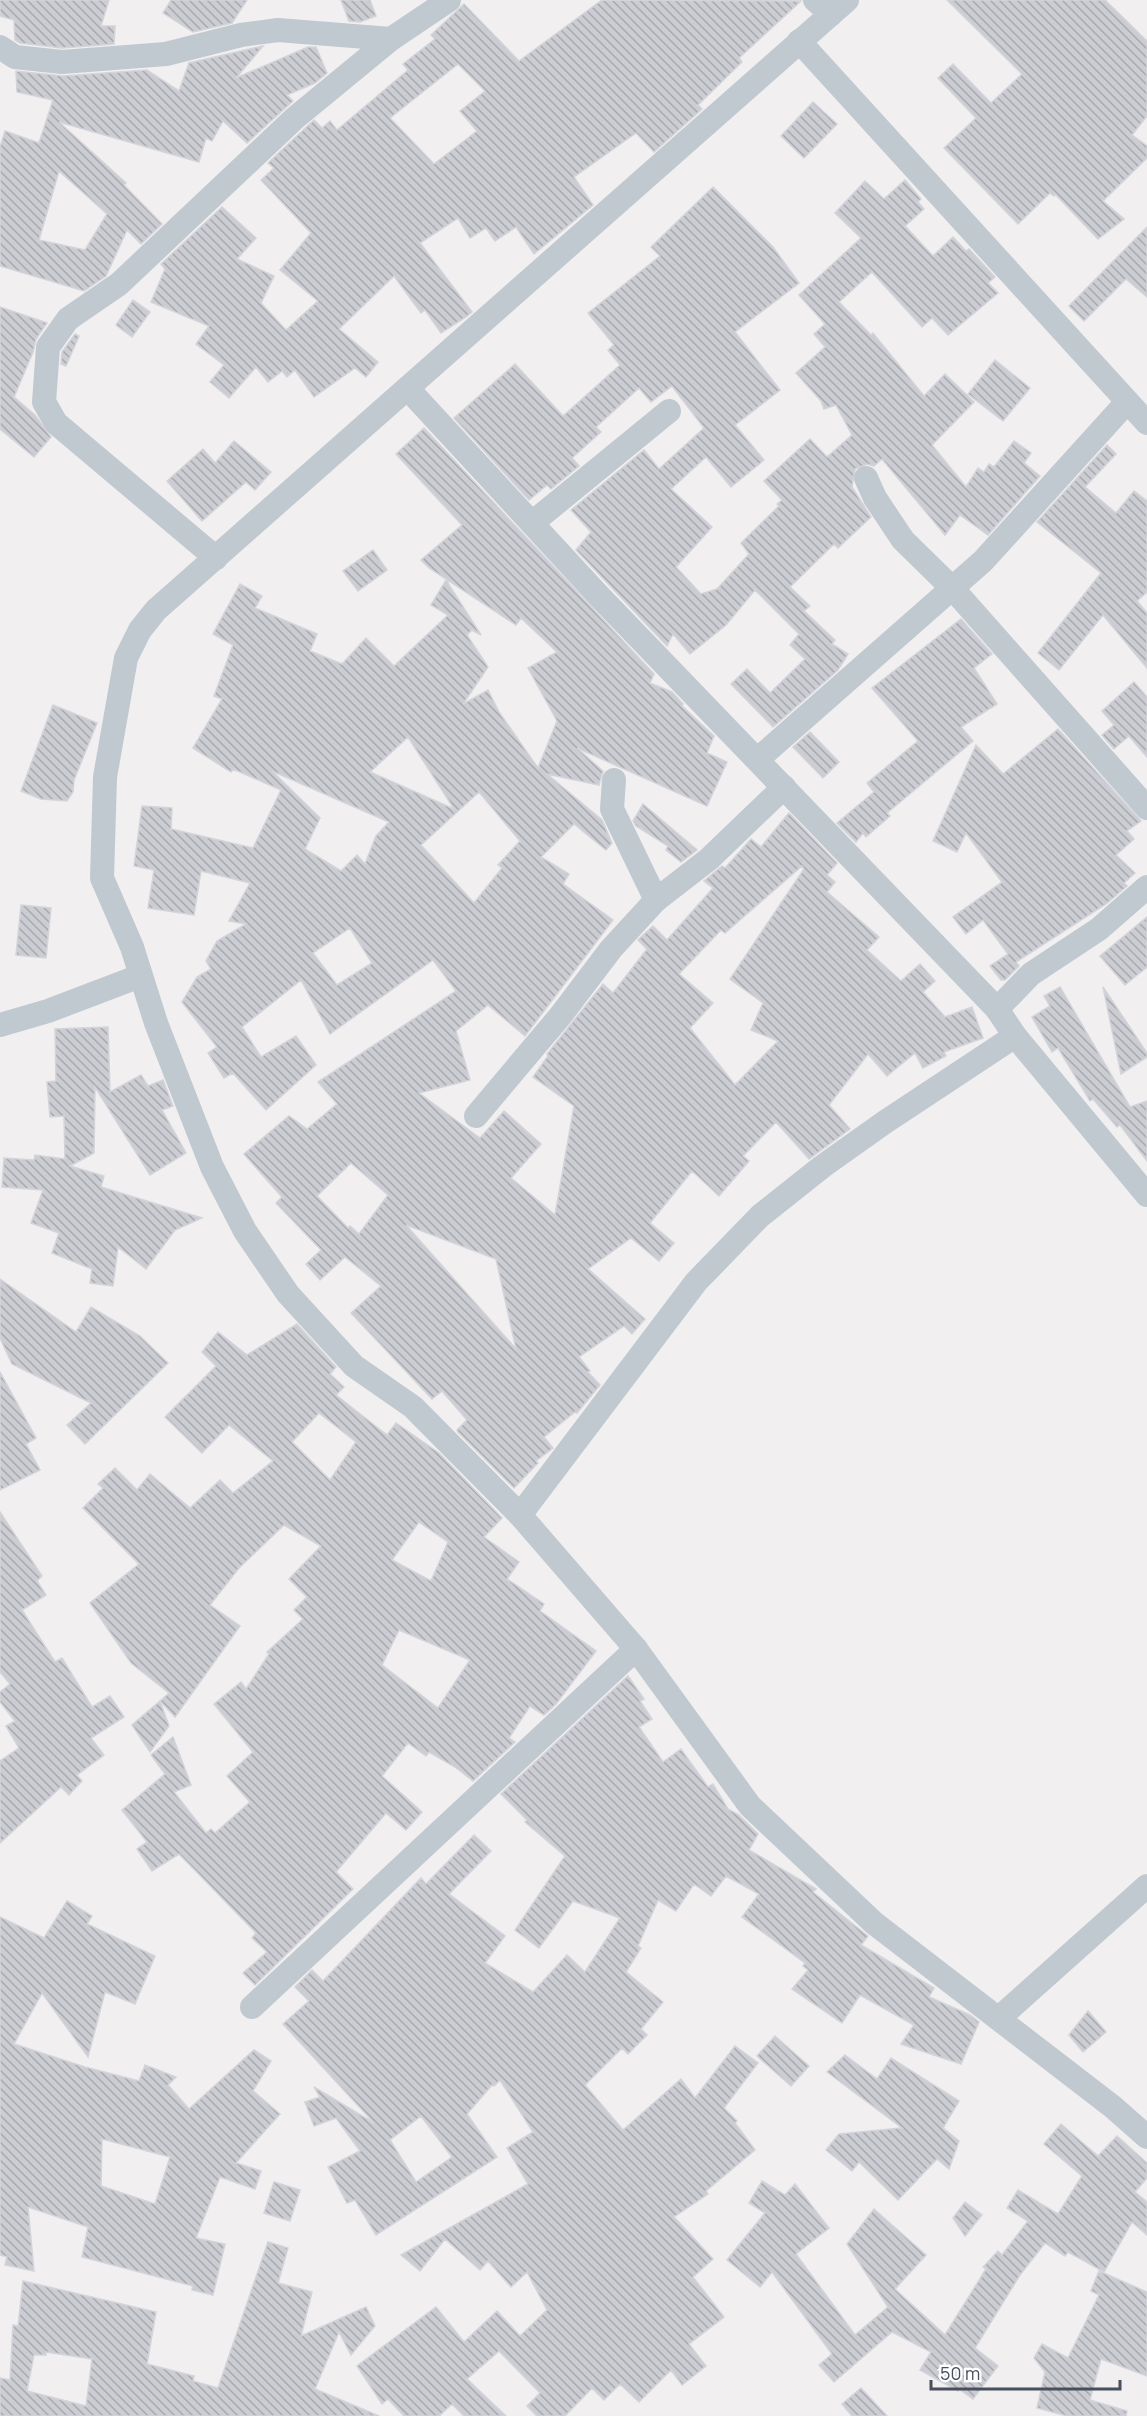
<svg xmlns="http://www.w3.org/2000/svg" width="1147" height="2416" viewBox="0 0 1147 2416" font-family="Manrope,sans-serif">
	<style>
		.building { fill: url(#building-back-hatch); stroke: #d3d4da; stroke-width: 1.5; fill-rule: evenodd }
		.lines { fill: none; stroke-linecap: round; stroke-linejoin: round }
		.street { stroke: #c0c8d0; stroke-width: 24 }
	</style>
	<defs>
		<pattern id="building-back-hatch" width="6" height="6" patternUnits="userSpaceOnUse" patternTransform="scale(1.5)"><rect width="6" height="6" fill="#cccdd3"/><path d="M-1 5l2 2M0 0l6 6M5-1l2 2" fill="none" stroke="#a7a9ae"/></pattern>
	</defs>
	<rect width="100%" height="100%" fill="#f1efef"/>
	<g class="building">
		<polygon points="0,0 109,0 101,26 115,26 114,44 62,48 20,43 15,40 14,20 0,16"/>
		<polygon points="171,0 247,0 232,23 193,32 163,13"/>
		<polygon points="341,0 370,0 376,16 360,22 349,21"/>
		<path d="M602,0L801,1L739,58L742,62L698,105L702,109L654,152L636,133L574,177L593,205L534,254L516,227L495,241L486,228L470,238L458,218L420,243L472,312L466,317L441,333L425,310L421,313L394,276L339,329L378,362L366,377L355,368L314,397L295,370L287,377L282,371L268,382L256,367L229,398L210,382L224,365L196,344L209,326L151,302L165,269L161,264L222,207L256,238L237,259L274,276L261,303L286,330L318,301L280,270L311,233L261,180L274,168L268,163L314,120L322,128L330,121L337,130L408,70L403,64L435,39L431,35L464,4L519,61ZM458,64L485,91L460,111L477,131L434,164L390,118Z"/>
		<polygon points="947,0 1105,0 1147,41 1147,116 1132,135 1147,146 1147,158 1103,201 1124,219 1098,239 1055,194 1054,196 1050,193 1018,224 944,148 976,118 938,78 953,64 991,103 1022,74"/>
		<path d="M263,46L236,78L308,47H316L327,73L315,83L287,95L293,101L247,143L223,121L212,141L206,138L199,162L59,122L126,183L124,185L162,224L141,244L127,230L106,276L84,291L0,266V147L5,131L39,143L53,100L17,92L16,71L63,76L147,70L179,91L189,63ZM59,171L107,214L85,250L39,240Z"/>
		<polygon points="813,102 837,124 804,158 781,136"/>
		<polygon points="905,180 921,199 918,202 924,209 905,226 933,256 953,237 966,251 969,249 995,277 988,283 998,293 948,335 932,318 922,327 872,272 839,302 871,335 873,333 924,396 945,374 974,402 932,445 966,487 978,468 984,472 989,464 994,467 1014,441 1031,453 1024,463 1040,476 988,535 960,515 945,535 882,459 874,466 867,464 855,469 852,487 871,517 838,548 834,544 790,587 810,606 804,611 835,640 832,644 848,654 838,670 773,727 731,684 747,669 770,693 805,659 790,645 799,634 755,590 726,625 690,654 673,634 667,646 576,550 591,532 571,510 644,450 659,469 704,428 672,386 651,402 639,388 596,427 601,432 572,458 579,466 551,489 547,485 529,500 454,418 515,364 563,416 620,365 608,350 614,345 588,313 660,256 651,247 713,187 773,247 799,283 735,332 780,390 735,425 764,460 731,487 706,457 671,489 712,527 676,567 701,594 717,589 749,554 741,543 779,506 777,504 782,500 764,481 810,439 827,457 852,435 836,405 824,409 821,401 796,373 825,347 814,334 825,324 799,295 861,238 835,213 865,181 884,199"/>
		<polygon points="1147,227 1147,297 1126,279 1084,321 1069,306"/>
		<polygon points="133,300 150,312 132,337 116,325"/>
		<polygon points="0,307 47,323 36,339 33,352 14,397 35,415 51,437 34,457 0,429"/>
		<polygon points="75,334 79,336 66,366 61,364 62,352"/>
		<polygon points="995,360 1030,388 1003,421 968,394"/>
		<path d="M424,428L654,674L650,683L672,692L683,704L682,706L714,736L707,753L727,762L707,806L577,748L603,771L599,785L547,774L602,820L612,843L606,850L574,824L541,857L569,874L563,884L613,920L525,1036L488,1005L456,1031L470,1080L419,1093L480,1138L504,1111L541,1144L511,1178L555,1215L574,1106L533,1077L548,1056L547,1054L603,984L613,993L647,949L638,940L641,937L653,926L667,940L713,888L704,881L722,866L725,868L751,839L761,847L789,813L837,863L827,875L835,882L827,892L879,937L867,950L901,981L920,964L935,981L923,992L945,1017L972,1007L983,1038L944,1052L946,1056L923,1068L915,1053L887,1076L868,1054L829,1105L850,1129L809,1159L776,1122L743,1156L749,1161L719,1196L692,1171L650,1223L674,1243L659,1261L631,1238L588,1269L645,1319L632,1334L624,1326L579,1357L590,1371L588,1372L600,1385L577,1413L575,1412L544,1437L553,1448L536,1461L538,1463L514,1488L458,1432L457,1430L467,1420L442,1391L432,1399L351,1313L381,1286L345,1257L320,1280L306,1264L321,1250L276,1203L282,1197L244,1154L289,1116L307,1129L337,1104L318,1082L456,991L433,960L330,1034L301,980L242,1027L261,1057L296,1036L316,1065L266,1110L233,1073L224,1078L208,1053L217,1047L182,1002L197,977L211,969L206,961L217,941L246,924L229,921L250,883L201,871L194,915L148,908L154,870L134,866L142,806L172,808L171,829L253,848L281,790L233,769L231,772L193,748L222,699L214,696L233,645L213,634L240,584L262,596L255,608L317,634L310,651L342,664L366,638L394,666L448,615L431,605L446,580L481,635L472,630L467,635L488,667L463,704L488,690L499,712L538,768L557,721L528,668L557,652L521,618L516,625L429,568L421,560L462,525L396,454ZM408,737L454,809L370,772ZM272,771L389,822L376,836L365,864L357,855L341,871L305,849L320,818ZM479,792L520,841L498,865L502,868L474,903L421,845ZM802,866L804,869L730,979L763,1003L751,1030L778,1041L735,1085L690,1028L713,1003L679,974L721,930L725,933ZM350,928L372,963L337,985L313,953ZM351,1163L388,1195L359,1234L350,1226L348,1228L317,1196ZM406,1225L496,1259L516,1349Z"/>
		<polygon points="234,441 271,472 255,490 246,482 202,521 167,481 203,449 215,463"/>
		<polygon points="1107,445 1116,454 1085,487 1116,513 1134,491 1147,501 1147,592 1137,601 1147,613 1147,668 1103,615 1059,670 1038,653 1101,573 1037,522"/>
		<polygon points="373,550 387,570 358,591 343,571"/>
		<polygon points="961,619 992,654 974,668 997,704 961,727 973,741 887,813 890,816 866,837 863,833 856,842 837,823 874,792 867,783 918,741 872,688"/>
		<polygon points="1134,682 1147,697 1147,757 1129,736 1114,749 1102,735 1114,725 1102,711"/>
		<polygon points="53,705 97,723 74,780 73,792 67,801 41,799 21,791"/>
		<polygon points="1058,729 1141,821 1127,831 1134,839 1116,855 1135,873 1124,883 1127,886 1106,904 1016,962 1019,966 1005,980 1001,980 990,966 1008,954 983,920 966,934 953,917 1002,882 966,833 957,852 933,841 976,745 1003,774"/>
		<polygon points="810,732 839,762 823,778 793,747"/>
		<polygon points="643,804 697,850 681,862 666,850 668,846 636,826 633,821"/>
		<polygon points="21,905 51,908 46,958 16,955"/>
		<polygon points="1147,917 1147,967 1125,985 1100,956"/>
		<polygon points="1060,987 1130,1107 1147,1101 1147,1161 1120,1125 1117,1127 1093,1099 1090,1101 1058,1048 1052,1052 1032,1017 1050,1006 1044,996"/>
		<polygon points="1103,987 1147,1053 1147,1057 1121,1074"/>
		<polygon points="108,1027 110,1092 141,1075 148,1086 163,1080 173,1106 162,1110 186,1153 150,1175 95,1087 94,1153 70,1166 104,1176 101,1187 202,1218 175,1230 146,1269 118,1247 113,1286 90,1283 92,1269 52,1253 59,1233 31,1223 43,1190 2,1187 4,1158 34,1160 35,1155 65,1159 64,1116 50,1117 47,1082 56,1081 55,1029"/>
		<polygon points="0,1279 76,1332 91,1307 140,1336 168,1363 85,1444 67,1425 91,1403 12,1364 0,1338"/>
		<path d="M297,1324L336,1367L330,1374L344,1387L336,1395L387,1435L396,1423L439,1453L502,1518L484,1537L519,1562L507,1579L544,1604L540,1611L596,1651L556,1704L544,1715L530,1706L509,1738L515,1742L473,1781L455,1767L429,1752L426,1756L408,1743L382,1776L422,1812L406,1830L386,1813L336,1872L353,1889L255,1985L243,1973L267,1952L252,1938L256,1933L179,1854L152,1871L137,1849L147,1842L122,1810L165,1774L151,1755L173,1737L191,1785L174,1792L206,1833L211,1829L215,1833L250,1802L227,1776L253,1752L214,1704L241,1682L246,1689L269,1654L267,1652L303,1619L294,1610L307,1597L289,1579L321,1546L284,1525L239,1568L210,1605L240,1626L175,1717L160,1701L169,1693L131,1663L90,1603L139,1564L83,1508L103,1488L98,1484L115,1468L137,1490L150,1474L190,1508L220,1480L233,1493L273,1461L229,1425L202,1453L165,1417L216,1366L202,1352L218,1332L247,1355ZM319,1413L356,1442L330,1480L292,1442ZM419,1522L448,1542L431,1581L392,1560ZM399,1630L470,1660L438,1708L382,1665Z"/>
		<polygon points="0,1372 36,1438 26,1444 40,1470 0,1490"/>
		<polygon points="0,1512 42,1576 37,1581 46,1595 22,1610 55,1662 62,1658 92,1707 110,1696 124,1717 91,1738 104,1755 77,1775 82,1781 69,1795 61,1787 0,1843 0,1761 19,1748 6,1726 15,1721 0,1702 0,1692 10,1684 0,1672"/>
		<path d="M628,1676L644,1699L640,1701L652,1719L639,1727L663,1762L681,1749L708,1787L713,1784L728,1809L739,1815L758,1834L749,1850L816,1889L813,1892L868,1936L861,1945L934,1988L929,1997L970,2015L979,2022L961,2064L901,2044L914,2025L860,1995L842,2023L792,1989L808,1970L803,1966L805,1963L742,1917L759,1894L726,1876L711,1896L694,1884L676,1911L658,1900L638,1946L641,1948L626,1972L663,2002L641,2029L647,2035L628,2054L622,2048L585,2085L623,2130L681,2079L695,2098L735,2046L758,2063L724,2108L737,2121L735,2123L755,2150L706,2191L708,2194L674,2217L713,2259L693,2277L724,2317L689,2344L706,2366L682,2385L671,2370L639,2402L620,2384L604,2400L592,2388L565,2416H537L527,2406L540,2393L499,2351L467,2379L506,2416H464L452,2404L439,2416H404L388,2399L382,2404L357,2366L436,2307L464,2342L497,2311L520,2336L547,2310L527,2272L511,2287L488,2261L480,2270L445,2239L420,2271L401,2255L528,2184L507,2148L533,2132L500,2080L494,2086L492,2085L467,2114L497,2157L376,2235L355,2200L347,2203L328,2167L360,2151L336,2118L314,2126L305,2102L320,2097L314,2087L374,2123L283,2024L309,2001L295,1987L312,1970L323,1981L421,1878L426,1884L474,1835L491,1851L449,1894L505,1936L485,1963L533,1992L567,1955L585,1972L620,1918L573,1901L539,1948L515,1930L565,1856L525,1822L527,1820L501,1794ZM421,2116L452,2157L416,2182L390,2140Z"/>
		<polygon points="160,1701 169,1726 150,1752 132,1725"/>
		<path d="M67,1901L92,1916L87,1924L155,1956L135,2004L105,1992L88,2057L42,1993L14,2044L85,2067L139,2081L145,2065L176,2077L168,2085L189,2109L254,2050L271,2061L253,2091L280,2114L236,2163L261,2171L255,2189L220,2177L196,2238L225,2244L213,2295L192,2290L193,2286L82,2257L88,2227L28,2207L34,2271L5,2265L7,2257L0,2255V1917L44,1938ZM102,2139L170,2157L155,2204L101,2186Z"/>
		<polygon points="1088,2011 1106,2032 1083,2052 1069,2035"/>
		<polygon points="775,2036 809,2066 791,2086 757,2056"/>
		<polygon points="845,2055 877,2079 891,2058 959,2101 943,2128 959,2141 949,2169 937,2159 898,2200 859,2162 852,2171 826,2150 839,2134 902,2128 827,2072"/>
		<polygon points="1061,2124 1098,2156 1117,2136 1147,2163 1147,2178 1135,2192 1147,2202 1147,2235 1132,2222 1104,2272 1068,2252 1065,2256 1045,2243 1020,2275 975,2348 998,2366 973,2399 959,2389 958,2391 920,2370 931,2352 892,2332 834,2382 819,2365 832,2354 772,2272 760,2287 727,2260 765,2213 749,2203 762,2181 785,2195 795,2184 829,2228 796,2254 855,2335 888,2307 847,2244 874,2209 926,2255 895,2289 945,2335 986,2269 983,2267 998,2251 1002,2255 1028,2221 1007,2208 1018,2190 1058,2214 1082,2176 1044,2144"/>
		<polygon points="274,2182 300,2190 290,2221 264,2213"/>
		<polygon points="965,2202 982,2215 965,2236 953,2218"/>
		<path d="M268,2242L288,2248L278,2283L312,2292L301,2336L366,2307L375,2326L351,2355L339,2332L315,2389L379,2416H0V2378L10,2380L13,2325L18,2326L23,2281L156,2312L147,2364L194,2376L193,2381L218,2388ZM46,2352L92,2359L86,2406L27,2391L34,2355H46Z"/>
		<polygon points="1099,2271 1147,2292 1147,2376 1101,2359 1090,2400 1127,2411 1126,2416 1067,2416 1037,2408 1045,2372 1034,2358 1042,2344 1068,2358 1099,2295 1091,2291"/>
		<polygon points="861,2388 887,2416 852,2416 842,2404"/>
	</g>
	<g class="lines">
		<g class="street">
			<polyline points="815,0 831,14"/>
			<polyline points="847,0 156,610 140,630 126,658 105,777 102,878 132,947 156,1023 212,1167 245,1231 288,1294 354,1366 413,1407 520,1515 636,1649 750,1806 874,1923 1113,2107 1147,2137"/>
			<polyline points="799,41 1147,423"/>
			<polyline points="0,47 15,57 62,62 166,54 241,35 278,30 391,39"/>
			<polyline points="409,390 599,596 997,1009 1015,1036 1147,1195"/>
			<polyline points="866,478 875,498 903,540 953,589 1147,808"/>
			<polyline points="532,523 669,411"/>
			<polyline points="216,558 56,423 44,402 48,347 68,319 119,284 295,118 391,39 449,0"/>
			<polyline points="758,759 983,561 1127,402"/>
			<polyline points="614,780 612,809 656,900"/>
			<polyline points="997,1009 1031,974 1099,929 1147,887"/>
			<polyline points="0,1025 48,1011 140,976"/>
			<polyline points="476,1116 561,1015 611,949 656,900 709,859 784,787"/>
			<polyline points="520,1515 696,1282 760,1216 823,1166 885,1122 1015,1036"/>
			<polyline points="252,2007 636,1649"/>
			<polyline points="999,2018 1147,1886"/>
		</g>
	</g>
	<path d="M931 2380v9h189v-9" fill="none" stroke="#47505c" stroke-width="3"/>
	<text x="940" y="2380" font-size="18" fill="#47505c" stroke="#ffffff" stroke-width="4.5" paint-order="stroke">50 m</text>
</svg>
